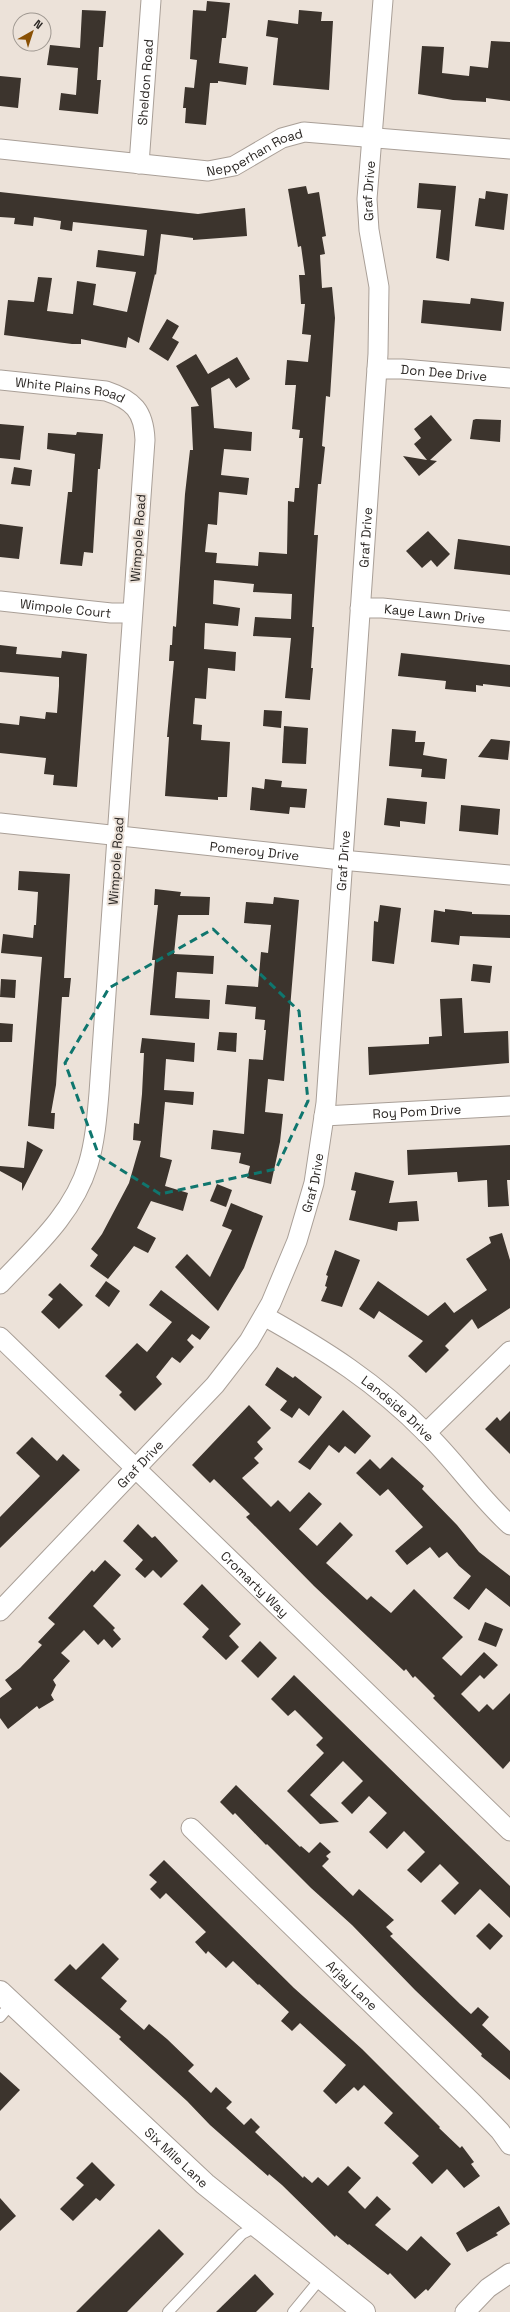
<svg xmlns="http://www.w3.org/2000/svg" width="510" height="2312" viewBox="0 0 510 2312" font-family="'Space Grotesk',sans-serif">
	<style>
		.building { fill: #3c342d }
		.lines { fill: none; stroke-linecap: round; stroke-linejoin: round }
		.service-casing { stroke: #a99f97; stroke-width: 12 }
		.minor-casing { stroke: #a99f97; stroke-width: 21 }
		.tertiary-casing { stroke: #a99f97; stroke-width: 24 }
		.service { stroke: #fff; stroke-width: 10 }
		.minor { stroke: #fff; stroke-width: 19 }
		.tertiary { stroke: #fff; stroke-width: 22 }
		.marked { fill: none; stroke: #0f766e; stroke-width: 3; stroke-dasharray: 8 5; stroke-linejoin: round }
		.labels { text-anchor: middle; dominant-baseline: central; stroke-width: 4; stroke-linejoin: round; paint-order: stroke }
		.street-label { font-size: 13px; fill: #2c2825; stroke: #ece2d9 }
	</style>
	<rect width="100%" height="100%" fill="#ece2d9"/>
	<g class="building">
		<polygon points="207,1 230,3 226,38 222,38 219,63 248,67 246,85 218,81 218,83 210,83 206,125 185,123 186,108 183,108 185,87 194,88 197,60 190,59 193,10 206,11"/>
		<polygon points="82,10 106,11 103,47 99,47 97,80 101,80 98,114 59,110 61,93 76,95 78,68 47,65 50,45 80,48"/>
		<polygon points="299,10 322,12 321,21 333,21 329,90 273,85 278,38 266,36 268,20 298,24"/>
		<polygon points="491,41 510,42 510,101 486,98 486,102 453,100 418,94 422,46 444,47 442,73 469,76 470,66 488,68"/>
		<polygon points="0,76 21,78 18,108 0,106"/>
		<polygon points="419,183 456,186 449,261 436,258 441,210 417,208"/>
		<polygon points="306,186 308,194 319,192 326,236 322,237 325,254 320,255 322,288 332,287 335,318 330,397 326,396 322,446 325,447 321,484 318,484 314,535 318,535 312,627 314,627 311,668 313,668 310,700 285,698 291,638 253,636 255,617 291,619 292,594 253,592 254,584 214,580 213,604 240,608 238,626 205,623 204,649 236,652 235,671 208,668 206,699 195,698 193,724 202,725 201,740 230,742 227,797 218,797 218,800 165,796 169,737 167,737 174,661 169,661 170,645 172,645 173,626 176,627 185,494 190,450 193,450 191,407 199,406 176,366 196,354 208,374 237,357 250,379 236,388 229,378 211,388 214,428 252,432 251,451 224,449 221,475 249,478 247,495 219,492 217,525 208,524 205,552 217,553 216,563 258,566 259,552 287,554 288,501 294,502 295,488 299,488 303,438 299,438 300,430 292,429 296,385 285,385 287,360 308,362 311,335 302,334 305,304 301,304 299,275 305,275 301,246 298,247 288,189"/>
		<polygon points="486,191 508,194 504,230 475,226 479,198 485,199"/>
		<polygon points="0,192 198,214 245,208 247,236 193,240 193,238 161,234 156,275 155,274 139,343 128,337 126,348 81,339 81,344 72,344 4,335 8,300 34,302 38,277 52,278 47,311 73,314 77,281 96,284 93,305 127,312 136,272 96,267 98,250 144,256 147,230 73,222 72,231 60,229 61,221 34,217 33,226 14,224 15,218 0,217"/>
		<polygon points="471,298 504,302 501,331 421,323 423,300 470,304"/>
		<polygon points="167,319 179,326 172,338 179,342 168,361 149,349"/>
		<polygon points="431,415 452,440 430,460 437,461 419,476 403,456 427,460 414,444 421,438 414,429"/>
		<polygon points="476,419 501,420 500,442 470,439 473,420"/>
		<polygon points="0,424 24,426 20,460 0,458"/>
		<polygon points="77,432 103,434 100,469 98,469 93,553 84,552 82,566 60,564 68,492 72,492 75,454 47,449 48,433 76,435"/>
		<polygon points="14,467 32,470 30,486 11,484"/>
		<polygon points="0,524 23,527 19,559 0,557"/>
		<polygon points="428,531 450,554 437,567 431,560 422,568 406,551"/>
		<polygon points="458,539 510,546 510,575 454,569"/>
		<polygon points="0,645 17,647 16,654 61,658 62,651 87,654 77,787 53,785 54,775 44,774 46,758 0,753 0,723 19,725 20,716 45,719 46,712 57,713 59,686 59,677 0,672"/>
		<polygon points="401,653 510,665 510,687 483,684 483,686 476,685 476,692 445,689 446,681 398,676"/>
		<polygon points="264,710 282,711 281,728 263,726"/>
		<polygon points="284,726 308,728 306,764 282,763"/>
		<polygon points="392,729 416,731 415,742 425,742 423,755 447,759 445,779 421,777 422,769 389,766"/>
		<polygon points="491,739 510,741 508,760 478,757"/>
		<polygon points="265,779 282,781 281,787 307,789 305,808 290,807 289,814 250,810 252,787 264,789"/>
		<polygon points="387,798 427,802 425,824 400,821 400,827 384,825"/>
		<polygon points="461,805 500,809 498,835 459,831"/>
		<polygon points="19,871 70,874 64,978 71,978 69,997 62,997 56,1085 51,1113 55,1113 54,1129 28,1126 42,957 1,953 3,934 33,938 34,925 36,925 38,892 18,890"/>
		<polygon points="155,889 181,892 180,896 210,897 209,915 178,915 174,954 214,956 213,974 177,972 175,998 210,1000 209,1019 150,1015 155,960 152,960 158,905 154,905"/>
		<polygon points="274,897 299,900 284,1081 268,1079 265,1112 283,1114 280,1142 271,1184 247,1178 250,1166 239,1163 241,1153 211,1149 213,1130 244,1134 249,1059 263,1060 266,1030 264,1030 265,1020 255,1019 256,1007 225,1004 227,985 258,987 261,952 268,953 271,925 244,923 246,902 273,904"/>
		<polygon points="380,905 401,908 394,964 372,961 374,921 378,922"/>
		<polygon points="445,909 472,912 472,914 510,915 510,938 460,936 459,945 431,942 434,910 445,912"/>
		<polygon points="473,964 492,966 490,983 471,981"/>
		<polygon points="1,979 16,980 15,998 0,997"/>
		<polygon points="462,998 464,1033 508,1031 509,1063 369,1075 368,1047 429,1044 429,1037 442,1036 440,999"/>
		<polygon points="0,1023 13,1024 12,1042 0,1042"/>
		<polygon points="219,1032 237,1033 236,1052 217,1050"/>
		<polygon points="142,1038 195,1043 194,1062 166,1059 164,1090 194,1092 193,1105 165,1102 160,1157 172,1160 165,1186 188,1193 183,1211 151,1201 137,1228 156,1238 148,1253 134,1246 108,1279 90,1266 98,1255 91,1249 102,1234 129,1183 141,1141 133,1140 134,1123 139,1124 142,1094 144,1053 140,1053"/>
		<polygon points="27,1141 43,1150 22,1191 22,1183 0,1171 0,1166 24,1168"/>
		<polygon points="510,1145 510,1180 507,1180 509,1206 488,1207 487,1180 458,1182 457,1172 408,1175 407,1150"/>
		<polygon points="355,1172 394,1181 389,1203 417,1201 419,1221 398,1222 397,1231 349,1220 356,1191 351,1190"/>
		<polygon points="217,1184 232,1190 226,1207 210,1201"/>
		<polygon points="231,1203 263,1216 244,1268 218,1311 175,1267 187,1254 210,1277 232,1230 222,1226"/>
		<polygon points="502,1233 510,1260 510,1308 478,1329 472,1319 445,1346 449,1350 426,1373 408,1356 423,1341 379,1311 374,1319 359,1309 378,1281 428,1316 445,1302 454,1313 487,1290 466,1259 491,1243 489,1237"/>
		<polygon points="335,1250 360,1260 342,1307 321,1301 327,1287 325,1286 328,1276 326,1275"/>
		<polygon points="106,1281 120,1291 109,1307 95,1296"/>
		<polygon points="60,1283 83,1305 59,1329 41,1312 53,1299 48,1295"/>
		<polygon points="161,1290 210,1327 200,1340 192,1334 187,1340 194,1347 180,1363 172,1357 156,1377 162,1384 135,1411 119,1395 122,1392 105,1376 137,1343 147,1352 172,1322 149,1305"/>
		<polygon points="277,1367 293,1378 295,1376 322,1397 309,1416 299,1408 292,1418 280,1410 287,1401 265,1385"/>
		<polygon points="249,1405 271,1428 257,1442 263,1449 254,1458 259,1463 242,1478 271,1507 278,1500 290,1512 309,1492 322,1504 299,1529 317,1546 340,1522 353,1535 326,1563 367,1600 371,1596 391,1613 414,1589 463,1637 442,1658 461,1676 484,1652 498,1665 484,1679 480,1675 461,1694 479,1712 487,1704 493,1710 510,1693 510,1761 503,1769 433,1698 435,1696 415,1676 413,1678 406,1669 404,1671 314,1586 246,1517 250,1514 214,1479 210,1483 192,1465"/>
		<polygon points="343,1410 371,1436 355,1454 345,1446 339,1453 329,1445 310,1470 298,1462"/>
		<polygon points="510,1411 510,1454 485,1429 497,1417 500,1421"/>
		<polygon points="32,1437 57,1461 63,1454 80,1470 0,1548 0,1517 40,1476 16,1453"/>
		<polygon points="392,1457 424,1486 422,1489 457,1525 479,1552 510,1576 510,1607 486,1588 469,1610 453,1598 471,1576 459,1566 447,1552 439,1558 430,1547 407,1565 395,1551 423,1527 388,1489 380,1496 356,1473 370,1459 380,1469"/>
		<polygon points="138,1524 152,1538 155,1536 178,1561 161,1578 153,1570 145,1578 135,1569 143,1560 123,1541"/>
		<polygon points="105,1560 121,1575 93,1606 115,1628 113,1630 121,1639 112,1648 104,1639 98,1645 84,1630 61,1653 70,1661 53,1680 56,1685 51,1695 54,1700 39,1709 37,1706 8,1729 0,1718 0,1698 12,1689 5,1680 20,1668 42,1645 38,1642 55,1624 48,1618 92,1570 94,1572"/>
		<polygon points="202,1584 241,1624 229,1636 239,1647 226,1660 202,1637 209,1629 183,1604"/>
		<polygon points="485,1622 503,1629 496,1647 478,1640"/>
		<polygon points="260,1641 277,1658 258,1678 241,1661"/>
		<polygon points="294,1675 510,1886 510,1918 480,1889 455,1915 441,1901 459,1883 440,1864 421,1883 407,1870 425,1852 404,1831 387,1849 369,1832 387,1813 369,1796 352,1814 341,1803 363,1781 343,1761 310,1795 339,1822 320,1824 287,1791 324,1753 316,1745 323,1738 295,1710 288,1716 271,1699"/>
		<polygon points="236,1785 300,1847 301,1846 309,1853 320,1842 331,1852 326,1856 329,1859 322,1866 353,1896 359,1889 394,1920 386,1927 393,1934 390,1936 460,2004 471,2014 478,2007 489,2017 482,2025 510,2051 510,2080 481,2056 482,2054 415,1990 352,1925 311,1888 267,1844 266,1845 235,1813 233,1815 220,1802"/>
		<polygon points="164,1860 294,1988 362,2049 440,2127 439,2128 460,2148 462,2146 474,2162 471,2164 480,2176 464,2188 447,2169 432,2184 412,2163 419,2156 384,2123 393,2113 364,2085 358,2091 354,2087 336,2104 323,2091 346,2065 300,2023 292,2031 281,2021 289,2012 259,1984 258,1985 233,1961 226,1968 208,1951 206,1954 195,1942 206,1932 166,1893 160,1899 150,1889 157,1882 149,1875"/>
		<polygon points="489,1923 503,1936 490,1950 476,1936"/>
		<polygon points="103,1943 119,1959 101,1978 127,2001 120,2009 144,2030 149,2024 167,2039 194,2065 188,2071 211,2093 216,2087 232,2102 226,2108 244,2125 251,2118 260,2127 255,2132 303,2178 304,2176 312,2183 318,2177 328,2186 348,2166 361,2178 348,2192 365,2209 377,2196 391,2209 375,2225 407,2251 421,2236 451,2264 428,2291 426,2289 415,2299 390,2273 388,2275 349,2244 348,2245 336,2235 335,2237 282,2185 269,2174 268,2176 210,2125 187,2101 119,2039 121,2037 54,1980 70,1964 76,1970"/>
		<polygon points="0,2072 20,2090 0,2111"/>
		<polygon points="92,2162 115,2185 100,2201 96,2198 73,2221 60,2209 84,2185 76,2178"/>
		<polygon points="0,2198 16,2216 0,2231"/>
		<polygon points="499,2206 510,2224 496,2233 498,2235 467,2252 456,2233"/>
		<polygon points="159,2229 184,2254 127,2312 76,2312"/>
		<polygon points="255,2274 274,2294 256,2312 216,2312"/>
	</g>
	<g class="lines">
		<defs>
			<g id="service">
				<polyline points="0,2017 12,2003"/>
				<polyline points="168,2312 242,2234 258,2226"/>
				<polyline points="293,2312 321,2278"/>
			</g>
			<g id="minor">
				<path id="s1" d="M0,149L208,171L234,166L282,138L304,132L510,149"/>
				<path id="s2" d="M139,164L151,0"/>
				<path id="s3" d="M377,369H402L510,378"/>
				<path id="s4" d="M0,380L106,391C133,400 144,411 145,440L99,1093C97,1117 95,1142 88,1165C73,1214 34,1248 0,1284"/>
				<path id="s5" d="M0,601L111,613H132"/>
				<path id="s6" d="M360,608H382L510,621"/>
				<path id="s7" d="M0,823L341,860L510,875"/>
				<path id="s8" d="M324,1116L510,1106"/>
				<path id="s9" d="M264,1316C325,1350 377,1383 426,1433C456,1462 479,1497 510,1525"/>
				<path id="s10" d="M0,1337L510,1831"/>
				<polyline points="426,1433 510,1351"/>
				<path id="s11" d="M0,1611L215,1385L249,1341L271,1303L297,1241L314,1183L326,1103L378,354L379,287L369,230L367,199L383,0"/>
				<path id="s12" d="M191,1828L473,2103L500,2131L510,2145"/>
				<polyline points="465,2312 488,2288 510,2273"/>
			</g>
			<g id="tertiary">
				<path id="s13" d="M0,1992L205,2184L364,2312"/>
			</g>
		</defs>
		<use href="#service" class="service-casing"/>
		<use href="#minor" class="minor-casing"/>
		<use href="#tertiary" class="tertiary-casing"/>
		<use href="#service" class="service"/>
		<use href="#minor" class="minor"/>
		<use href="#tertiary" class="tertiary"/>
	</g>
	<path class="marked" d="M213,929L299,1011L308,1101L276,1169L160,1194L99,1156L65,1063L109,988Z"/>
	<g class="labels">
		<g class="street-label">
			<text stroke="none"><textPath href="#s2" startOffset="82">Sheldon Road</textPath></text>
			<text stroke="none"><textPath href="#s1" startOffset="260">Nepperhan Road</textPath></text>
			<text stroke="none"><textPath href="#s11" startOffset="1535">Graf Drive</textPath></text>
			<text stroke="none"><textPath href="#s3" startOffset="67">Don Dee Drive</textPath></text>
			<text stroke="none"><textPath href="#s4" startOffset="71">White Plains Road</textPath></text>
			<text stroke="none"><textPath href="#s11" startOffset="1187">Graf Drive</textPath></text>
			<text transform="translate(138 538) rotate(-86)">Wimpole Road</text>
			<text stroke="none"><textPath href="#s5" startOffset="66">Wimpole Court</textPath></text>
			<text stroke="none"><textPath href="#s6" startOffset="75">Kaye Lawn Drive</textPath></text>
			<text stroke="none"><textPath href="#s7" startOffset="256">Pomeroy Drive</textPath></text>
			<text stroke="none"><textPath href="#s11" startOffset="863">Graf Drive</textPath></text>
			<text transform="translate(116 861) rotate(-86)">Wimpole Road</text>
			<text stroke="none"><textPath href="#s8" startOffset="93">Roy Pom Drive</textPath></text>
			<text stroke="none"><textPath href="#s11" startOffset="539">Graf Drive</textPath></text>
			<text stroke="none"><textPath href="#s9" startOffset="163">Landside Drive</textPath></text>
			<text stroke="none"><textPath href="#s11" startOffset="203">Graf Drive</textPath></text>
			<text stroke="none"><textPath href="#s10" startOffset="355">Cromarty Way</textPath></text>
			<text stroke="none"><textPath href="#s12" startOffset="225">Arjay Lane</textPath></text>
			<text stroke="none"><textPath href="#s13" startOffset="242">Six Mile Lane</textPath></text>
		</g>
	</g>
	<g transform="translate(32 32) rotate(39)"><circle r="19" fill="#ece2d9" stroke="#9f9891"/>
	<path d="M0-3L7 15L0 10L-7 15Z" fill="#895004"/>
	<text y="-6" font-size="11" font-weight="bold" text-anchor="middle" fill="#2c2825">N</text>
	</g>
</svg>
